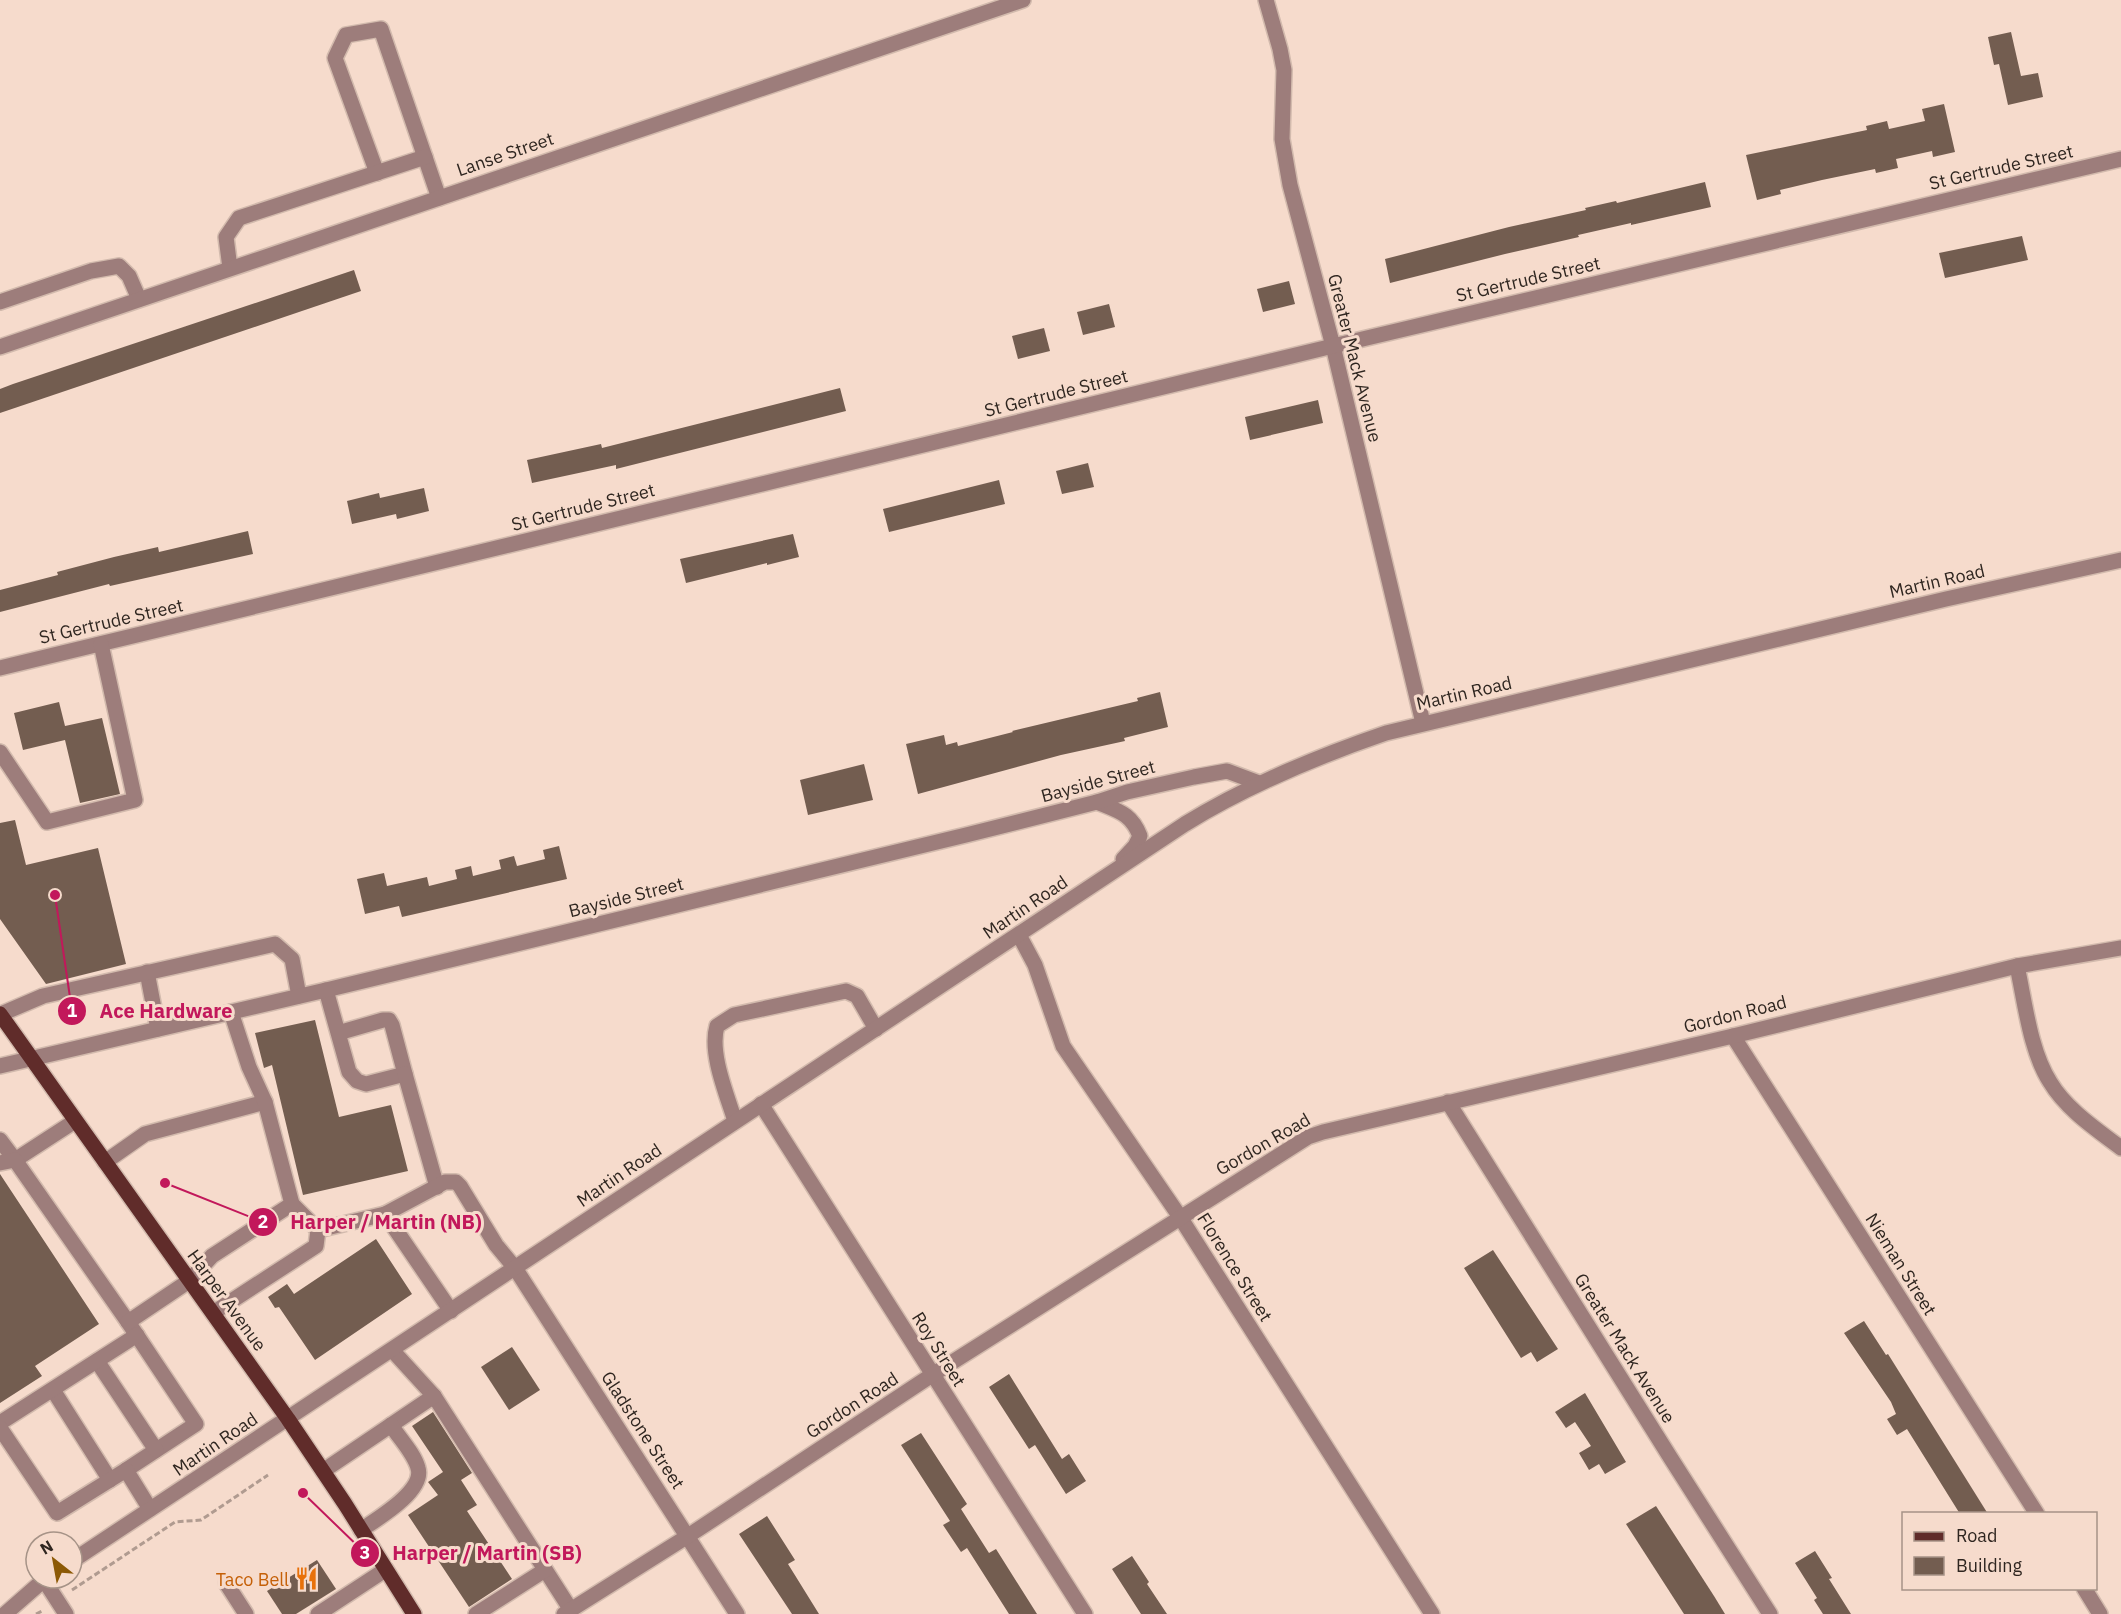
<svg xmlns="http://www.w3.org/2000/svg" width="2121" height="1614" viewBox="0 0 2121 1614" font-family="'IBM Plex Sans',sans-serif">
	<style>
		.building { fill: #735d50 }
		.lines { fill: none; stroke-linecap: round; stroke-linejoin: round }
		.minor-casing { stroke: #d2baad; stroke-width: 18 }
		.major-casing { stroke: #d2baad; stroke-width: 18 }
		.path { stroke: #b09b90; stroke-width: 3; stroke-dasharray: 6 3; stroke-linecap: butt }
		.minor { stroke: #9d7d7b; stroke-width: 15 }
		.major { stroke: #602c2a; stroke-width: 15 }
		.labels { text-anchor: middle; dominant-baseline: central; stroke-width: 6; stroke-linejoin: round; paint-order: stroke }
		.street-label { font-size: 18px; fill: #2f2620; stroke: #f6dbcc }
		.food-label { font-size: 18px; fill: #c56008; stroke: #f6dbcc; text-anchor: end }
		.leader { fill: none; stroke: #c2185b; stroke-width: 2 }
		.callout-dot { fill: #c2185b; stroke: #f6dbcc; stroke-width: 2 }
		.mark-label { font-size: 18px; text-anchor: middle; font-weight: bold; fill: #fff }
		.callout-label { font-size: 20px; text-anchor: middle; font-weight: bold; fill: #c2185b; stroke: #f6dbcc; stroke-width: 6; stroke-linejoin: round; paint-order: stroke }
	</style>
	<rect width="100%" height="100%" fill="#f6dbcc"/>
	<g class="building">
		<polygon points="2011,32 2021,76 2038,73 2043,97 2008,105 1999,64 1994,65 1988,37"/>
		<polygon points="1944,104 1955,152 1933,157 1932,151 1896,159 1898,168 1876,173 1875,169 1822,180 1780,190 1781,194 1757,200 1746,155 1867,130 1866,126 1887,121 1889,129 1925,121 1922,109"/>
		<polygon points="1705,182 1711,207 1631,225 1631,223 1578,235 1579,237 1505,254 1390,283 1385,259 1509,227 1586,210 1585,208 1616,201 1617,203"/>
		<polygon points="2022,236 2028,260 1945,278 1939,253"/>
		<polygon points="354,270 361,291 0,413 0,389 13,384"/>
		<polygon points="1289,281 1295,304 1263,312 1257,289"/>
		<polygon points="1109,304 1115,327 1083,335 1077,312"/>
		<polygon points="1044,328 1050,351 1018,359 1012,336"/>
		<polygon points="840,388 846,411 616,469 616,465 532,483 527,460 601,444 602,448"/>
		<polygon points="1318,400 1323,423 1250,440 1245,417"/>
		<polygon points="1088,463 1094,487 1062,494 1056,471"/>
		<polygon points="999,480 1005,504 889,532 883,509"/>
		<polygon points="424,488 429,511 397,519 396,514 352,524 347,501 379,493 380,498"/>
		<polygon points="248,531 253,554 110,586 109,584 0,612 0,590 58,575 57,572 114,557 158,547 159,552"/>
		<polygon points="793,534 799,557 767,565 767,563 686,583 680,559"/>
		<polygon points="1160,692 1168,727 1124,738 1125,741 1061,755 918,794 906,744 944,735 946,745 957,742 958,746 1013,732 1012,731 1138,701 1137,698"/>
		<polygon points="59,702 65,726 102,718 120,794 80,803 65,740 23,750 14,713"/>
		<polygon points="864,764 873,800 808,815 800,780"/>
		<polygon points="15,820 26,865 98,848 126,964 46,984 0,919 0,823"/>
		<polygon points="559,846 567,879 402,917 399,906 365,914 357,879 384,873 387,886 427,877 429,886 457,879 455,870 471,866 473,876 501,869 499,860 514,856 517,866 545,859 543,850"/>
		<polygon points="315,1020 339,1117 391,1105 408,1171 303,1195 272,1065 264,1068 255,1033"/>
		<polygon points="0,1174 99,1324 35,1366 42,1376 0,1403"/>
		<polygon points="376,1239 412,1294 315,1360 279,1307 275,1308 268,1297 287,1284 294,1294"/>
		<polygon points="1493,1250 1558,1349 1537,1362 1531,1352 1521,1358 1464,1268"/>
		<polygon points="1864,1321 1886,1355 1888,1354 1988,1514 1960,1514 1907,1429 1897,1435 1887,1419 1896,1414 1891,1402 1844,1333"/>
		<polygon points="512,1347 540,1390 509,1410 481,1367"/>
		<polygon points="1009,1374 1062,1459 1069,1454 1086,1481 1066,1494 1035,1445 1029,1449 989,1387"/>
		<polygon points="1585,1393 1626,1462 1605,1474 1599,1464 1589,1470 1579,1453 1591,1446 1575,1422 1566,1428 1555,1412"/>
		<polygon points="433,1412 472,1473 461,1480 477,1505 467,1511 512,1579 469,1607 408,1515 438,1495 428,1482 443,1472 412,1426"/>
		<polygon points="921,1433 967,1504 961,1509 989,1553 996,1549 1037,1614 1009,1614 967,1548 961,1552 943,1525 950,1521 901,1445"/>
		<polygon points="1656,1506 1714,1596 1725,1614 1684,1614 1626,1524"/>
		<polygon points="767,1516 795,1560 788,1564 819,1614 792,1614 739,1534"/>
		<polygon points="1815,1551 1832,1578 1829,1579 1851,1614 1823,1614 1814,1600 1817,1598 1795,1563"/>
		<polygon points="1132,1556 1149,1582 1147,1584 1167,1614 1141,1614 1112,1569"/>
		<polygon points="317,1560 336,1589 296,1614 282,1614 267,1591"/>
	</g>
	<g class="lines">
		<defs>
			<g id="minor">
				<polyline points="1266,0 1280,49 1284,70 1282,139 1290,185 1333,346 1423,723"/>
				<polyline points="377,173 335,58 346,35 381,29 439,198"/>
				<polyline points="230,268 226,237 239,218 425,157"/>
				<polyline points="0,302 91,271 119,266 129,276 139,299"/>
				<polyline points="0,347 1023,0"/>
				<polyline points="0,668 1333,346 2121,159"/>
				<polyline points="0,752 47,822 135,800 101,644"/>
				<path d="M1097,802C1118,811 1131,813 1140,836L1135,846L1123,859"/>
				<polyline points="1019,935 1035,965 1063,1046 1180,1217 1432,1614"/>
				<path d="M2017,966C2025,1002 2030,1051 2050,1082C2066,1109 2096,1129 2121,1148"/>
				<polyline points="147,972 158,1029"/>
				<polyline points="326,990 349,1072 357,1081 366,1084 405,1074 392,1025 389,1020 383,1020 338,1033"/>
				<polyline points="1,1014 43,996 275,944 292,959 299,996"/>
				<polyline points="1733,1036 2037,1514"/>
				<polyline points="0,1066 326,990 966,835 1097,802 1127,792 1194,777 1227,771 1259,783"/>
				<polyline points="405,1074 437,1187"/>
				<polyline points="1448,1102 1670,1457 1770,1614"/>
				<polyline points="761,1104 1085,1614"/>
				<path d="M735,1121C727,1095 709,1053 717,1026L734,1015L846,991L857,996L876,1029"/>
				<polyline points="0,1140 15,1160 75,1121"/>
				<polyline points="105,1162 145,1134 265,1102"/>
				<polyline points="0,1163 15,1160 128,1322 196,1424 126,1470"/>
				<polyline points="292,1204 318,1230"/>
				<polyline points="385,1214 445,1182 456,1182 460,1186 496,1245 515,1268 737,1614"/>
				<polyline points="318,1230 385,1214 451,1311"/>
				<polyline points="213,1313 316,1246 318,1230"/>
				<polyline points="128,1322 189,1281 212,1256 292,1204 265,1102 249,1067 231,1012"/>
				<polyline points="392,1350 434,1396 571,1610"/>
				<polyline points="97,1361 156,1450"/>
				<polyline points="53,1390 110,1480"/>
				<polyline points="0,1423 137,1335"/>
				<polyline points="0,1428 57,1513 126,1470 150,1509"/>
				<polyline points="323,1471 434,1396"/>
				<path d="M361,1530C377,1519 425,1491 418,1468C414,1453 399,1438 391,1425"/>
				<path d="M72,1561L1185,824C1248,785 1316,757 1386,733L1946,599L2121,560"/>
				<polyline points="44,1580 66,1614"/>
				<polyline points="226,1583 246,1614"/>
				<polyline points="2084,1588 2100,1614"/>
				<polyline points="5,1614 46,1578"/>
				<polyline points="318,1614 385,1570"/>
				<polyline points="476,1614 545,1570"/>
				<polyline points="564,1614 688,1536 932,1375 1308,1137 1323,1132 1733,1036 2017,966 2121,948"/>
			</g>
			<polyline id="major" points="0,1014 288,1419 345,1504 414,1614"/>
		</defs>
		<use href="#minor" class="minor-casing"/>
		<use href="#major" class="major-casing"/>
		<g class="path">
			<polyline points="72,1590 175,1522 201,1520 268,1475"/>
			<polyline points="36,1614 42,1611"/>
		</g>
		<use href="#minor" class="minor"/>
		<use href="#major" class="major"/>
	</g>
	<defs>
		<symbol id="restaurant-bare" viewBox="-9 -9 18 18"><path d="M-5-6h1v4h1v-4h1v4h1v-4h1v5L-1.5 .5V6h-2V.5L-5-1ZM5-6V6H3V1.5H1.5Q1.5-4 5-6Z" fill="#e8710a" stroke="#f6dbcc" stroke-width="2.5" paint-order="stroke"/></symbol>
	</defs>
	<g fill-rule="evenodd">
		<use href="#restaurant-bare" x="290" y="1562" width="33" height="33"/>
	</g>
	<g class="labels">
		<g class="street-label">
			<text transform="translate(505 154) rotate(-19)">Lanse Street</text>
			<text transform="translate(2001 167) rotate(-13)">St Gertrude Street</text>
			<text transform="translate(1528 279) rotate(-13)">St Gertrude Street</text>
			<text transform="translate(1355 358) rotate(76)">Greater Mack Avenue</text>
			<text transform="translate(1056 393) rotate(-14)">St Gertrude Street</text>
			<text transform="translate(583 507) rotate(-14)">St Gertrude Street</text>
			<text transform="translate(1937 581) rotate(-13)">Martin Road</text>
			<text transform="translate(111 621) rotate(-13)">St Gertrude Street</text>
			<text transform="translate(1464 693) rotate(-13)">Martin Road</text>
			<text transform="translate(1098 781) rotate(-15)">Bayside Street</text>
			<text transform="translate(626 897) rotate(-14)">Bayside Street</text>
			<text transform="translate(1025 907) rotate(-34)">Martin Road</text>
			<text transform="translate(1735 1014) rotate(-14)">Gordon Road</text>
			<text transform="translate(1263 1144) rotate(-30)">Gordon Road</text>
			<text transform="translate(619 1175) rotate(-34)">Martin Road</text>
			<text transform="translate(1901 1264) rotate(58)">Nieman Street</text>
			<text transform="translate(1235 1267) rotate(58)">Florence Street</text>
			<text transform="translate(227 1300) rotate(54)">Harper Avenue</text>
			<text transform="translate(1625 1348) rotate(58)">Greater Mack Avenue</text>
			<text transform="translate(939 1349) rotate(58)">Roy Street</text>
			<text transform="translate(852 1405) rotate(-33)">Gordon Road</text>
			<text transform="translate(643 1430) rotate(57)">Gladstone Street</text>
			<text transform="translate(215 1444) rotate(-34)">Martin Road</text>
		</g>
		<g class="food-label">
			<text x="289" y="1579">Taco Bell</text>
		</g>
	</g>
	<path class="leader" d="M55 895L72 1011M165 1183L263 1222M303 1493L365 1553"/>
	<g class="callout-dot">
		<circle cx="55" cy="895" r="6"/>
		<circle cx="165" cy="1183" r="6"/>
		<circle cx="303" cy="1493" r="6"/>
		<circle cx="72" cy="1011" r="15"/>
		<circle cx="263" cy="1222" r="15"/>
		<circle cx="365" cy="1553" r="15"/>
	</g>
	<g class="mark-label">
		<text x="72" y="1017">1</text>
		<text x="263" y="1228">2</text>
		<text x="365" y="1559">3</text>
	</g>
	<g class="callout-label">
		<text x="166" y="1018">Ace Hardware</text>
		<text x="386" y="1229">Harper / Martin (NB)</text>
		<text x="487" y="1560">Harper / Martin (SB)</text>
	</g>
	<rect x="1902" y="1512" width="195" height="78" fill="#f6dbcc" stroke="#a69387" stroke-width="1.5"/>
	<rect x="1914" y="1532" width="30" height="9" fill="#602c2a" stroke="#a69387" stroke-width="1.5"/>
	<text x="1956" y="1542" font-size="18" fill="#2f2620">Road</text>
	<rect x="1914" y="1557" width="30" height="18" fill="#735d50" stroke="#a69387" stroke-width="1.5"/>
	<text x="1956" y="1572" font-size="18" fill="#2f2620">Building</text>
	<g transform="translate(54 1560) rotate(329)"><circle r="28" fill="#f6dbcc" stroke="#a69387" stroke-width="1.5"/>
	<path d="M0-4.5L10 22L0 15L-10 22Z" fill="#8c5905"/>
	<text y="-9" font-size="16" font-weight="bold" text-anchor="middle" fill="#2f2620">N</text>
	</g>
</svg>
